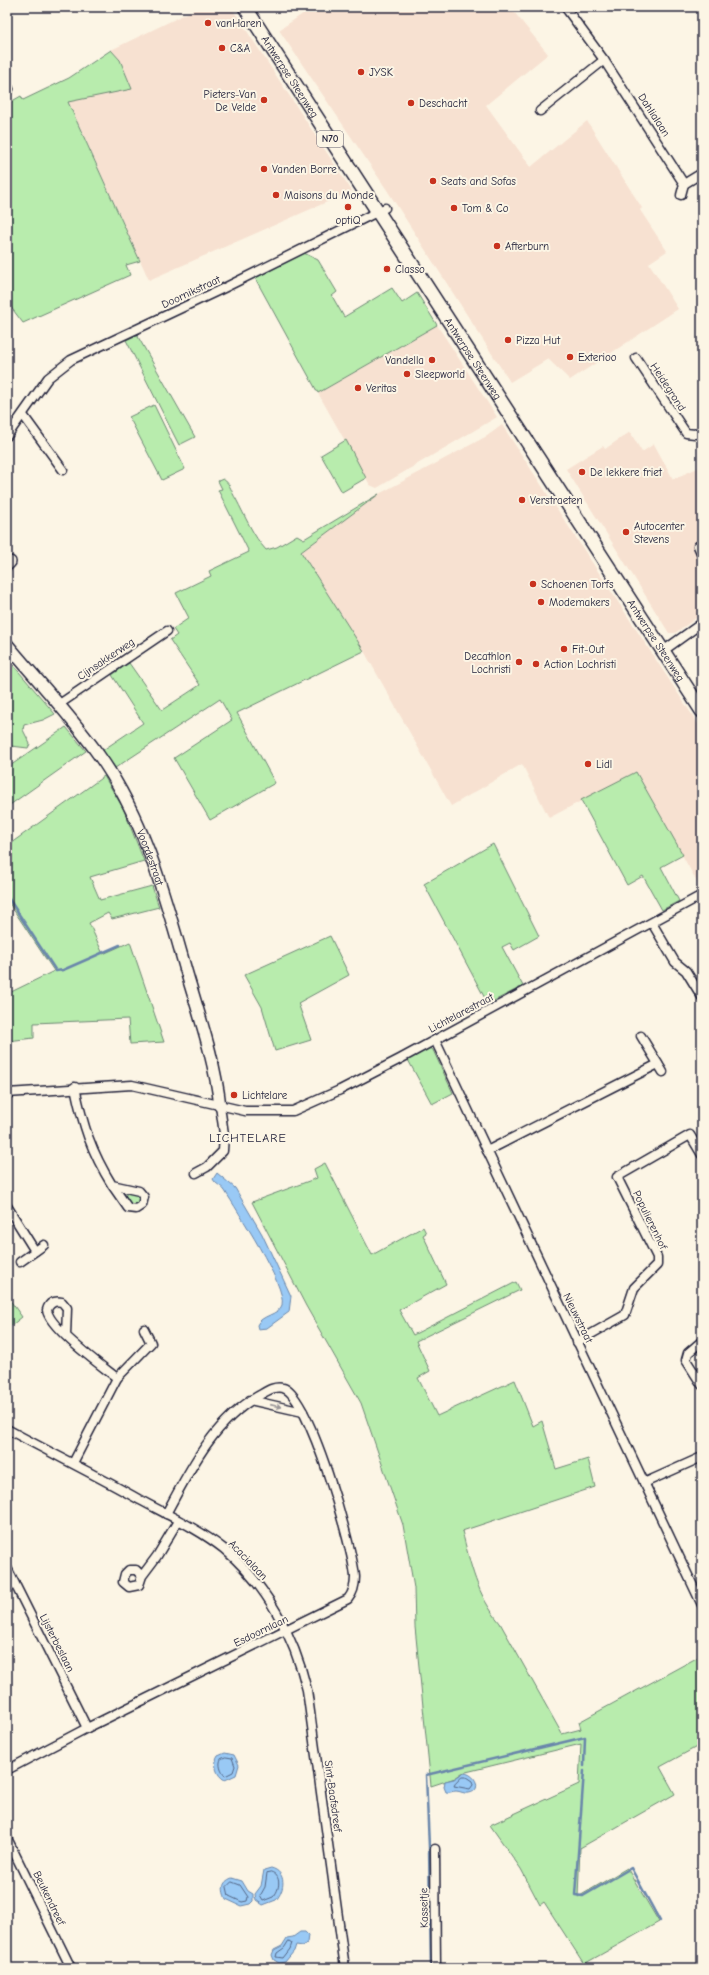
<svg xmlns="http://www.w3.org/2000/svg" width="709" height="1975" viewBox="0 0 709 1975" font-family="'Comic Neue',sans-serif">
	<style>
		.built { fill: #f7e1d1 }
		.green { fill: #b8ecad; stroke: #6d8774 }
		.water { fill: #99c9f5; stroke: #6986ab }
		.lines { fill: none; stroke-linecap: round; stroke-linejoin: round }
		.shore { stroke: #526585; stroke-width: 1 }
		.stream { stroke: #6986ab; stroke-width: 2.5 }
		.minor-casing { stroke: #22223b; stroke-width: 11 }
		.tertiary-casing { stroke: #22223b; stroke-width: 14 }
		.primary-casing { stroke: #22223b; stroke-width: 16 }
		.minor { stroke: #fcf5e5; stroke-width: 8 }
		.tertiary { stroke: #fcf5e5; stroke-width: 11 }
		.primary { stroke: #fcf5e5; stroke-width: 13 }
		.oneway { fill: #9a9698 }
		.poi-dot { fill: #c8321e; stroke: #fcf5e5; stroke-width: 1.5 }
		.labels { text-anchor: middle; dominant-baseline: central; stroke-width: 4; stroke-linejoin: round; paint-order: stroke }
		.shield { fill: #fcf5e5; stroke: #63616e; stroke-width: 1 }
		.shield-label { font-size: 10px; font-weight: bold; fill: #22223b }
		.poi-label { font-size: 11px; fill: #22223b; stroke: #fcf5e5; text-anchor: start }
		.street-label { font-size: 11px; fill: #22223b; stroke: #fcf5e5 }
		.neighbourhood-label { font-size: 12px; letter-spacing: 1px; fill: #22223b; stroke: #fcf5e5 }
	</style>
	<rect width="100%" height="100%" fill="#fcf5e5"/>
	<filter id="ink" filterUnits="userSpaceOnUse"><feTurbulence type="fractalNoise" baseFrequency=".025" numOctaves="2"/><feDisplacementMap in="SourceGraphic" scale="8" xChannelSelector="R" yChannelSelector="G"/><feConvolveMatrix kernelMatrix="1 2 1 2 8 2 1 2 1" color-interpolation-filters="sRGB"/></filter>
	<g filter="url(#ink)">
		<g class="built">
			<polygon points="200,7 231,7 352,191 149,280 68,101 132,89 120,60 111,50"/>
			<polygon points="313,7 510,7 548,54 486,105 531,167 587,121 642,208 640,210 667,251 649,263 678,309 570,380 548,359 510,382 387,190 279,30"/>
			<polygon points="437,325 497,417 377,488 370,485 318,393"/>
			<polygon points="502,425 702,730 701,889 636,772 549,818 522,764 451,806 364,651 301,552 379,494 487,436"/>
			<polygon points="630,432 642,452 654,444 673,479 702,466 702,614 675,633 669,633 566,469 603,446 605,449"/>
		</g>
		<g class="green">
			<polygon points="111,50 120,60 132,89 68,102 140,261 126,265 130,275 23,323 7,302 7,104 21,96 23,100 69,78"/>
			<polygon points="304,253 318,260 337,292 332,296 344,317 392,288 402,303 417,293 437,325 318,393 255,278"/>
			<polygon points="137,335 195,437 179,445 126,340"/>
			<polygon points="154,405 185,469 162,480 129,417"/>
			<polygon points="346,440 366,478 342,492 321,455"/>
			<path d="M223,479C231,484 231,492 236,499C245,516 253,536 266,550L277,547L297,535L304,539L379,494L301,552L364,651L237,713L275,783L210,820L174,758L232,720L220,699L112,770L100,752L143,723L112,675L129,663L162,710L200,685L170,640L177,635L173,629L189,618L176,593L211,576L209,571L249,552L218,490L222,489L218,481Z"/>
			<polygon points="13,665 55,714 43,720 24,725 23,730 30,744 28,748 11,746 7,741 7,677"/>
			<polygon points="66,727 86,751 7,807 7,768"/>
			<polygon points="636,772 683,855 661,867 679,901 662,910 643,876 627,885 581,800"/>
			<polygon points="104,776 123,808 144,861 90,877 100,900 152,886 159,907 112,919 108,913 89,923 103,954 130,942 164,1042 130,1044 128,1019 34,1023 34,1038 7,1041 7,994 54,971 7,900 7,846"/>
			<polygon points="493,844 539,936 514,950 510,943 502,947 523,986 488,1004 424,884"/>
			<polygon points="330,936 349,975 298,1003 311,1040 275,1051 262,1007 244,975"/>
			<polygon points="430,1048 433,1050 453,1093 432,1104 407,1058"/>
			<path d="M325,1163L372,1255L423,1227L426,1233L423,1235L446,1284L399,1310L413,1335L516,1282L520,1290L416,1341L430,1371L418,1378L437,1416L515,1380L533,1426L542,1421L556,1469L588,1459L595,1487L462,1531C471,1566 477,1595 500,1623L562,1734L581,1729L579,1722L702,1655V1744L660,1767L675,1794L580,1848L578,1897L627,1868L659,1922L584,1964L544,1902L540,1905L521,1869L490,1825L579,1784L581,1744L462,1773L455,1778L431,1786L415,1627L414,1588L403,1525L361,1403L306,1306L252,1202L317,1178L314,1169Z"/>
			<polygon points="127,1192 138,1193 141,1201 137,1206 131,1205 125,1197"/>
			<polygon points="7,1296 22,1317 7,1329"/>
		</g>
		<g class="water">
			<path d="M217,1173L235,1188L262,1234L291,1296L289,1312L267,1328L258,1329L257,1325C261,1315 279,1315 282,1305C287,1286 236,1209 225,1191C221,1185 216,1185 213,1179Z"/>
			<path d="M225,1753L234,1755L239,1765L236,1775L225,1780C216,1776 213,1763 218,1756Z"/>
			<path d="M463,1773C476,1773 483,1791 469,1793C464,1794 460,1791 456,1791C452,1791 450,1793 446,1792L444,1787L445,1781L454,1779Z"/>
			<path d="M271,1868C287,1872 285,1890 276,1900L263,1905L256,1900L255,1894L261,1886L264,1870Z"/>
			<path d="M232,1878L242,1881L248,1891L253,1894V1901L250,1904L241,1906L226,1899C222,1890 221,1882 232,1878Z"/>
			<polygon points="300,1932 305,1932 308,1935 307,1943 303,1946 296,1945 294,1951 285,1962 279,1963 274,1960 272,1955 274,1950 282,1946 287,1938 293,1937"/>
		</g>
		<g class="lines">
			<g class="shore">
				<path d="M226,1757L232,1758L235,1766L233,1772L225,1776C221,1772 218,1764 221,1759Z"/>
				<polygon points="462,1777 466,1777 472,1781 473,1785 470,1789 454,1786 455,1784"/>
				<path d="M271,1872C282,1875 280,1890 273,1897L263,1901L260,1896L265,1887L267,1873Z"/>
				<polygon points="232,1882 240,1885 248,1897 247,1901 242,1902 229,1896 227,1887"/>
				<polygon points="289,1941 292,1943 290,1949 283,1958 276,1957 277,1953 284,1948"/>
			</g>
			<g class="stream">
				<polyline points="7,896 56,971 63,970 120,945"/>
				<polyline points="584,1771 575,1895 583,1896 631,1868 660,1921"/>
				<polyline points="431,1968 429,1847 426,1775 585,1737 584,1766"/>
			</g>
			<defs>
				<g id="minor">
					<polyline points="565,7 604,60 684,184 702,173"/>
					<polyline points="7,85 9,89"/>
					<polyline points="540,111 604,60"/>
					<polyline points="681,195 684,184"/>
					<polyline points="636,358 686,433 695,434 702,430"/>
					<polyline points="23,415 63,470"/>
					<polyline points="7,436 48,378 71,360 224,288 385,208"/>
					<polyline points="698,546 702,555"/>
					<polyline points="663,651 702,623"/>
					<polyline points="58,705 167,631"/>
					<polyline points="652,923 675,962 686,971 702,997"/>
					<polyline points="641,1036 663,1072"/>
					<polyline points="435,1040 702,1605"/>
					<path d="M75,1087C83,1126 91,1151 112,1185L139,1191L144,1197L142,1205L136,1209L128,1208L112,1185"/>
					<polyline points="7,1093 132,1085 245,1111 293,1111 340,1090 400,1059 702,895"/>
					<polyline points="487,1151 658,1064"/>
					<polyline points="196,1173 207,1167 223,1151 224,1134 220,1106"/>
					<polyline points="7,1206 35,1251"/>
					<polyline points="20,1262 44,1245"/>
					<path d="M66,1336L67,1308L62,1302C54,1300 49,1303 47,1310C49,1328 102,1366 117,1378"/>
					<polyline points="702,1341 688,1353 686,1360 702,1385"/>
					<polyline points="577,1342 625,1315 634,1288 657,1265 657,1257 617,1177 690,1135 702,1155"/>
					<polyline points="250,1400 303,1412"/>
					<path d="M7,1429C51,1453 96,1475 140,1500C168,1515 199,1529 224,1549C267,1585 294,1636 307,1690L345,1968"/>
					<polyline points="73,1463 117,1378 151,1343 144,1329"/>
					<polyline points="644,1483 702,1457"/>
					<polyline points="7,1568 87,1728"/>
					<polyline points="142,1576 136,1570 129,1570 125,1574 123,1582 129,1587 139,1585 142,1576 157,1556 178,1521"/>
					<path d="M7,1770L87,1728L348,1599C353,1593 355,1585 355,1577C353,1549 309,1393 283,1388C274,1386 267,1391 260,1395C214,1420 190,1469 166,1514"/>
					<polyline points="7,1838 71,1968"/>
					<polyline points="435,1849 436,1968"/>
				</g>
				<g id="tertiary">
					<polyline points="7,565 10,562"/>
					<path id="s1" d="M7,644C36,679 71,716 98,754C145,819 165,897 187,974C200,1018 215,1061 220,1106"/>
				</g>
				<g id="primary">
					<path id="s2" d="M245,7L702,711"/>
				</g>
			</defs>
			<use href="#minor" class="minor-casing"/>
			<use href="#tertiary" class="tertiary-casing"/>
			<use href="#primary" class="primary-casing"/>
			<use href="#minor" class="minor"/>
			<use href="#tertiary" class="tertiary"/>
			<use href="#primary" class="primary"/>
		</g>
		<defs><path id="oneway-solid" d="M-6-.8H1V-3.2L6.5 0L1 3.2V.8H-6Z"/></defs>
		<use class="oneway" href="#oneway-solid" transform="translate(276 1406) rotate(13)"/>
	</g>
	<g class="poi-dot">
		<circle cx="208" cy="23" r="4"/>
		<circle cx="222" cy="48" r="4"/>
		<circle cx="361" cy="72" r="4"/>
		<circle cx="264" cy="100" r="4"/>
		<circle cx="411" cy="103" r="4"/>
		<circle cx="264" cy="169" r="4"/>
		<circle cx="433" cy="181" r="4"/>
		<circle cx="276" cy="195" r="4"/>
		<circle cx="348" cy="207" r="4"/>
		<circle cx="454" cy="208" r="4"/>
		<circle cx="497" cy="246" r="4"/>
		<circle cx="387" cy="269" r="4"/>
		<circle cx="508" cy="340" r="4"/>
		<circle cx="570" cy="357" r="4"/>
		<circle cx="432" cy="360" r="4"/>
		<circle cx="407" cy="374" r="4"/>
		<circle cx="358" cy="388" r="4"/>
		<circle cx="582" cy="472" r="4"/>
		<circle cx="522" cy="500" r="4"/>
		<circle cx="626" cy="532" r="4"/>
		<circle cx="533" cy="584" r="4"/>
		<circle cx="541" cy="602" r="4"/>
		<circle cx="564" cy="649" r="4"/>
		<circle cx="519" cy="662" r="4"/>
		<circle cx="536" cy="664" r="4"/>
		<circle cx="588" cy="764" r="4"/>
		<circle cx="234" cy="1095" r="4"/>
	</g>
	<g class="labels">
		<rect class="shield" x="317" y="131" width="26" height="16" rx="3"/>
		<g class="shield-label">
			<text x="330" y="139">N70</text>
		</g>
		<g class="poi-label">
			<text x="216" y="23">vanHaren</text>
			<text x="230" y="48">C&amp;A</text>
			<text x="369" y="72">JYSK</text>
			<text x="256" y="94" text-anchor="end">Pieters-Van<tspan x="256" dy="13">De Velde</tspan></text>
			<text x="419" y="103">Deschacht</text>
			<text x="272" y="169">Vanden Borre</text>
			<text x="441" y="181">Seats and Sofas</text>
			<text x="284" y="195">Maisons du Monde</text>
			<text x="462" y="208">Tom &amp; Co</text>
			<text x="348" y="220" text-anchor="middle">optiQ</text>
			<text x="505" y="246">Afterburn</text>
			<text x="395" y="269">Classo</text>
			<text x="516" y="340">Pizza Hut</text>
			<text x="578" y="357">Exterioo</text>
			<text x="424" y="360" text-anchor="end">Vandella</text>
			<text x="415" y="374">Sleepworld</text>
			<text x="366" y="388">Veritas</text>
			<text x="590" y="472">De lekkere friet</text>
			<text x="530" y="500">Verstraeten</text>
			<text x="634" y="526">Autocenter<tspan x="634" dy="13">Stevens</tspan></text>
			<text x="541" y="584">Schoenen Torfs</text>
			<text x="549" y="602">Modemakers</text>
			<text x="572" y="649">Fit-Out</text>
			<text x="511" y="656" text-anchor="end">Decathlon<tspan x="511" dy="13">Lochristi</tspan></text>
			<text x="544" y="664">Action Lochristi</text>
			<text x="596" y="764">Lidl</text>
			<text x="242" y="1095">Lichtelare</text>
		</g>
		<g class="street-label">
			<text stroke="none"><textPath href="#s2" startOffset="83">Antwerpse Steenweg</textPath></text>
			<text transform="translate(654 115) rotate(57)">Dahlialaan</text>
			<text transform="translate(191 292) rotate(-25)">Doornikstraat</text>
			<text stroke="none"><textPath href="#s2" startOffset="419">Antwerpse Steenweg</textPath></text>
			<text transform="translate(668 387) rotate(57)">Heidegrond</text>
			<text stroke="none"><textPath href="#s2" startOffset="755">Antwerpse Steenweg</textPath></text>
			<text transform="translate(106 659) rotate(-34)">Cijnsakkerweg</text>
			<text stroke="none"><textPath href="#s1" startOffset="259">Voordestraat</textPath></text>
			<text transform="translate(461 1013) rotate(-28)">Lichtelarestraat</text>
			<text transform="translate(650 1220) rotate(64)">Populierenhof</text>
			<text transform="translate(578 1318) rotate(64)">Nieuwstraat</text>
			<text transform="translate(248 1560) rotate(46)">Acacialaan</text>
			<text transform="translate(261 1631) rotate(-26)">Esdoornlaan</text>
			<text transform="translate(57 1643) rotate(63)">Lijsterbeslaan</text>
			<text transform="translate(333 1796) rotate(82)">Sint-Baafsdreef</text>
			<text transform="translate(49 1898) rotate(64)">Beukendreef</text>
			<text transform="translate(424 1908) rotate(-91)">Kasseitje</text>
		</g>
		<g class="neighbourhood-label">
			<text x="248" y="1138">LICHTELARE</text>
		</g>
	</g>
	<rect width="709" height="1975" fill="none" stroke="#fcf5e5" stroke-width="24"/>
	<rect x="12" y="12" width="685" height="1951" fill="none" stroke="#22223b" stroke-width="1.5" filter="url(#ink)"/>
</svg>
